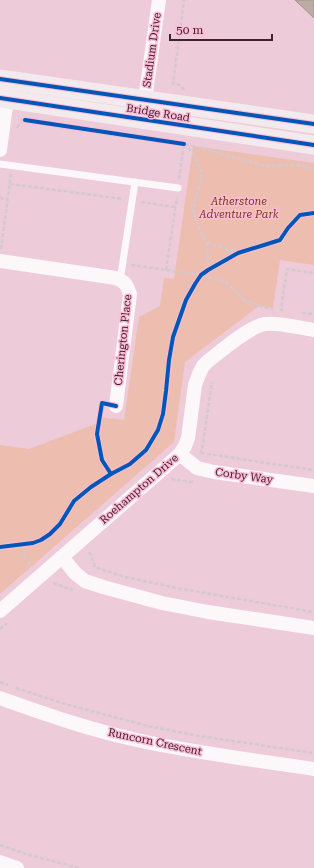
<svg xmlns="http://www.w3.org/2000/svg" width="314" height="868" viewBox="0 0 314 868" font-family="'Roboto Serif',serif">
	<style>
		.green { fill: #edbdaf }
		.building { fill: #bbada4; stroke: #a2938a }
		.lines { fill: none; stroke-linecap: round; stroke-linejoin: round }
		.path { stroke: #d4c9ce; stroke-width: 2.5; stroke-dasharray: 4 2; stroke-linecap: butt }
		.lane { stroke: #fcf7f9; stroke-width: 7 }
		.street { stroke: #fcf7f9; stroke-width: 14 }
		.secondary { stroke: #f3eaee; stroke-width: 19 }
		.cycleway-casing { stroke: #fdbcd6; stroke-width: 6 }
		.cycleway { stroke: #0057b8; stroke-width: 4 }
		.labels { text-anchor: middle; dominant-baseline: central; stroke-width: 3; stroke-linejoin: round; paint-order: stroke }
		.street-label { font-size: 11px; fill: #40212f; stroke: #fdbcd6 }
		.park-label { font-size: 11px; font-style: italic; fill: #774018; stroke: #fdbcd6 }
	</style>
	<rect width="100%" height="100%" fill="#eecbd9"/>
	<polygon class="green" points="193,146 314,163 314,265 280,260 273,308 259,306 185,362 174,442 0,594 0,445 29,449 98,423 99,417 124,420 139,317 160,306 164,278 174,279"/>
	<polygon class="building" points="295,0 314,0 314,18"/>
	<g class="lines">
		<g class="path">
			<polyline points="184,90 180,85 173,84 184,0"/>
			<polyline points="17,128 18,126 25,120 18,119"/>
			<polyline points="184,144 193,153 202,174 200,184 196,196 193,211 200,231 207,242 208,270"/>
			<polyline points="185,144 266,166 297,165 314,169"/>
			<polyline points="179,179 184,144"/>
			<polyline points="10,184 123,199"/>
			<polyline points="0,198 8,200"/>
			<polyline points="141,202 175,207"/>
			<polyline points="207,242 238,253"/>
			<polyline points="1,249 11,174"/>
			<polyline points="131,265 201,275 220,280 226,282 244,300 263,307 273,309"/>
			<polyline points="166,270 177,198"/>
			<polyline points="283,310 281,310 287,269 314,273"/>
			<polyline points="302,313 314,314"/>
			<polyline points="146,450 154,460"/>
			<polyline points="201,453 314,470"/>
			<polyline points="200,454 202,450 212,382"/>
			<polyline points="171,479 193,482"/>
			<polyline points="22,545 25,557 31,566"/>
			<polyline points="89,552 91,555 95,567 125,577 182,589 314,612"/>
			<polyline points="53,583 73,590"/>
			<polyline points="0,629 7,623"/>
			<polyline points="0,682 8,685"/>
			<polyline points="16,688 65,704 148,726 199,736 314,753"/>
			<polyline points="0,845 29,855 80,868"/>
		</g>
		<g class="lane">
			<polyline points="0,164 178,188"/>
			<polyline points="120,281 135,182"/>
		</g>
		<g class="street">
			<polyline points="145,100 159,0"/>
			<polyline points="0,150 8,91"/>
			<path d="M0,261L116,278C126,283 126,283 130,294L116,406"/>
			<polyline points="180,454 197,468 214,472 314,486"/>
			<polyline points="62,557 75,573 85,581 103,587 162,603 208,612 314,628"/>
			<path d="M0,611L180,454L185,446L188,438L195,385L199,374L203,366L208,361C221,351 250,326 265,324C279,322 300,328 314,330"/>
			<path d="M0,698C45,714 90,730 137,740C195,753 255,760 314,769"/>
			<polyline points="0,862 17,868"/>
		</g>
		<g class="secondary">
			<polyline points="0,79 314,124"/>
			<polyline points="0,98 314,145"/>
		</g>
		<defs>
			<g id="cycleway">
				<polyline points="0,79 314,124"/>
				<polyline points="0,98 314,145"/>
				<polyline points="25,120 184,144"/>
				<polyline points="111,474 102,460 97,434 102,403 116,406"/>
				<polyline points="0,547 33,543 41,540 50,534 60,524 74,501 91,487 111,474 130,464 146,450 158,430 163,414 166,391 169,360 173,337 186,300 195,284 201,275 208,270 238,253 280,240 288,228 300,215 314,213"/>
			</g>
		</defs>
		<use href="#cycleway" class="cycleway-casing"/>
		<use href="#cycleway" class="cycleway"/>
	</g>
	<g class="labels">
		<g class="street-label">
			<text transform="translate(152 50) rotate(-82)">Stadium Drive</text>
			<text transform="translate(158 113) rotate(9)">Bridge Road</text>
			<text transform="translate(123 340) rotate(-84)">Cherington Place</text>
			<text transform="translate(244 476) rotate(8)">Corby Way</text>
			<text transform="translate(139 489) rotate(-41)">Roehampton Drive</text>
			<text transform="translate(155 742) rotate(12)">Runcorn Crescent</text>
		</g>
		<g class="park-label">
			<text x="239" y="201">Atherstone<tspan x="239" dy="13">Adventure Park</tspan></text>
		</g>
	</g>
	<path d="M170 34v6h102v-6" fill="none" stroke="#40212f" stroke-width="2"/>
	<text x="176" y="34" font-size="12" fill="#40212f" stroke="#fdbcd6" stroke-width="3" paint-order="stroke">50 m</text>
</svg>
